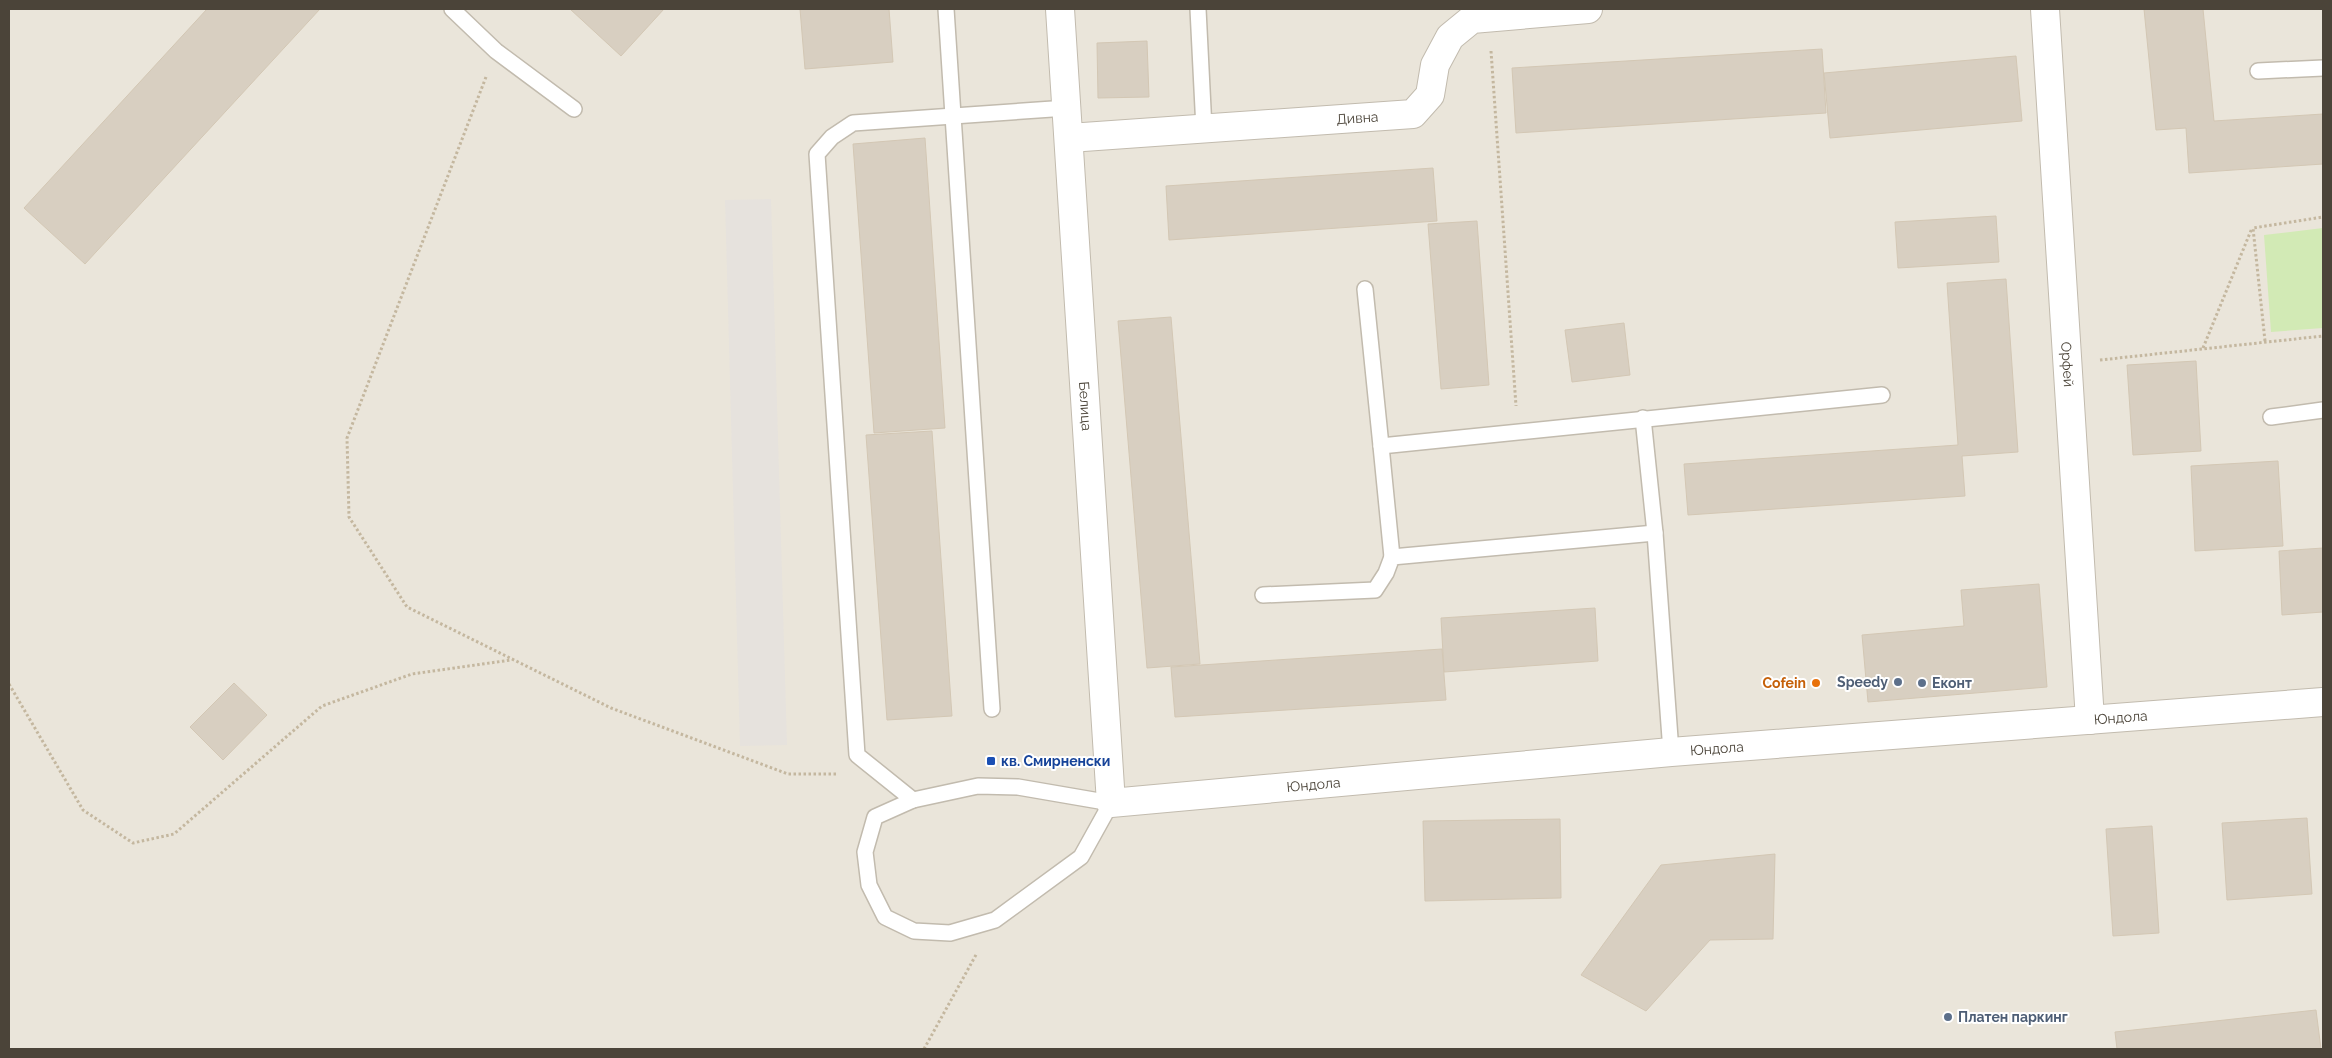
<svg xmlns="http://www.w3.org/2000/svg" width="2332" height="1058" viewBox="0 0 2332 1058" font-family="Raleway,sans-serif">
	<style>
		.residential { fill: #eae5da }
		.industrial { fill: #e6e2dd }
		.green { fill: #d2eab5 }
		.building { fill: #d8cfc1; stroke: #d3c7b4 }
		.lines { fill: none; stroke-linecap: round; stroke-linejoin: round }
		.service-casing { stroke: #c2bbae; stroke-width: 18 }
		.minor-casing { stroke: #c2bbae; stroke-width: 30 }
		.path { stroke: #c4b79f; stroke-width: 3; stroke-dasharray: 2.5 2.5; stroke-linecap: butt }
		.service { stroke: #fff; stroke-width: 15 }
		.minor { stroke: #fff; stroke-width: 28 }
		.service-dot { fill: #5c6f8a; stroke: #fff; stroke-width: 2 }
		.food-dot { fill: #e8710a; stroke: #fff; stroke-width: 2 }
		.transit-dot { fill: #1a4fb4; stroke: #fff; stroke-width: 2 }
		.labels { text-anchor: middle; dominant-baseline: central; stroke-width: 4; stroke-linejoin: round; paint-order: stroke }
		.street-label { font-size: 14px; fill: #4b4439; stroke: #fff }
		.service-label { font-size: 14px; font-weight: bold; fill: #4e5e75; stroke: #fff; text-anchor: start }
		.food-label { font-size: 14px; font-weight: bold; fill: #c56008; stroke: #fff; text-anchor: end }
		.transit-label { font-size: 14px; font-weight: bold; fill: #164399; stroke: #fff; text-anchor: start }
	</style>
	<rect width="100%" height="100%" fill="#f6f3ec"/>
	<rect class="residential" x="9" y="9" width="2314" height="1040"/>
	<polygon class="industrial" points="771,199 787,745 740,746 725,200"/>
	<polygon class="green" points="2323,228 2323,328 2271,332 2264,235"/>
	<g class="building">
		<polygon points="207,9 320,9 85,264 24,208"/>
		<polygon points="570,9 664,9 621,56"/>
		<polygon points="800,9 889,9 893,62 805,69"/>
		<polygon points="2144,9 2203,9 2214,121 2323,114 2323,164 2189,173 2186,128 2156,130"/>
		<polygon points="1147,41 1149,97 1098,98 1097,43"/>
		<polygon points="1822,49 1826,113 1516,133 1512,68"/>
		<polygon points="2016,56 2022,121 1830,138 1824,73"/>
		<polygon points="925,138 945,428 874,433 853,144"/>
		<polygon points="1433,168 1437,221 1169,240 1166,186"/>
		<polygon points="1996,216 1999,262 1898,268 1895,222"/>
		<polygon points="1477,221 1489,385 1441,389 1428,224"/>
		<polygon points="2006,279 2018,452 1962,456 1965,496 1688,515 1684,464 1958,445 1947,283"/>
		<polygon points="1171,317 1200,664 1147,668 1118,321"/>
		<polygon points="1624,323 1630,375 1572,382 1565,330"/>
		<polygon points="2196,361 2201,451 2133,455 2127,365"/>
		<polygon points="932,431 952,716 887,720 866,435"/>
		<polygon points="2278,461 2283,546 2195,551 2191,466"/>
		<polygon points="2323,548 2323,612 2282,615 2279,551"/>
		<polygon points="2039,584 2047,687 1868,702 1862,635 1964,626 1961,590"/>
		<polygon points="1595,608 1598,661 1444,672 1441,618"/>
		<polygon points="1442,649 1446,700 1175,717 1171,667"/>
		<polygon points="234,683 267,715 223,760 190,727"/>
		<polygon points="2307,818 2312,894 2227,900 2222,823"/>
		<polygon points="1560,819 1561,898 1425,901 1423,821"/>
		<polygon points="2152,826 2159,933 2113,936 2106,829"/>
		<polygon points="1775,854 1773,939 1710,940 1646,1011 1581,975 1661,865"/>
		<polygon points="2316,1010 2321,1049 2117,1049 2115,1032"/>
	</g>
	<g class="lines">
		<defs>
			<g id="service">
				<polyline points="452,9 496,51 574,109"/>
				<polyline points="946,9 992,709"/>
				<polyline points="1198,9 1204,129"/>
				<polyline points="2258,71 2323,68"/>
				<polyline points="1365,289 1381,446 1882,395"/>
				<polyline points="2271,417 2323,410"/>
				<polyline points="1643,418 1655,533 1671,752"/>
				<polyline points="1381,446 1392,557"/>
				<polyline points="1263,595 1375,590 1386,573 1392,557 1655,533"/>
				<polygon points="978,786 1018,787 1111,803 1081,857 995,920 950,933 914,931 885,917 869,885 865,852 875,817 913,800"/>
				<polyline points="913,800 857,755 817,154 832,137 853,123 1067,108"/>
			</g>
			<g id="minor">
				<path id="s1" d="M1060,9L1111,803L1671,752L2323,702"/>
				<path id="s2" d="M2045,9L2090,720"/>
				<path id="s3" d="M1069,138L1413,114L1430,95L1435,65L1450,37L1472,19L1588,9"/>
			</g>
		</defs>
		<use href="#service" class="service-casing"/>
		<use href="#minor" class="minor-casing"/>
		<g class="path">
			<polyline points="1491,51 1516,406"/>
			<polyline points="486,77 347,438 349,517 407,607 611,708 788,774 837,774"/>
			<polyline points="2265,341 2253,228 2323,217"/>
			<polyline points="2203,348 2252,228"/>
			<polyline points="2100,360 2323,336"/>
			<polyline points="9,684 83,810 133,843 174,834 322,706 412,674 511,660"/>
			<polyline points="924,1049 977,953"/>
		</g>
		<use href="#service" class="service"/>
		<use href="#minor" class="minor"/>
	</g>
	<g class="service-dot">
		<circle cx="1898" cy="682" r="5"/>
		<circle cx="1922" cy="683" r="5"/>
		<circle cx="1948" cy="1017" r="5"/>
	</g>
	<circle class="food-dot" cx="1816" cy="683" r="5"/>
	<rect class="transit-dot" x="986" y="756" width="10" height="10" rx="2.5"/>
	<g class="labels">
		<g class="street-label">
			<text stroke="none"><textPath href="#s3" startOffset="289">Дивна</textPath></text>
			<text stroke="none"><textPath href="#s2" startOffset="356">Орфей</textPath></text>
			<text stroke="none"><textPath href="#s1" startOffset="398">Белица</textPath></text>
			<text stroke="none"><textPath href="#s1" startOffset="1809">Юндола</textPath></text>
			<text stroke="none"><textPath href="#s1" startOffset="1404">Юндола</textPath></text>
			<text stroke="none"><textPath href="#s1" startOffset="999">Юндола</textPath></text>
		</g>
		<g class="service-label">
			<text x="1888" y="682" text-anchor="end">Speedy</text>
			<text x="1932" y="683">Еконт</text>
			<text x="1958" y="1017">Платен паркинг</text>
		</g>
		<g class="food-label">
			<text x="1806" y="683">Cofein</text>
		</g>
		<g class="transit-label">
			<text x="1001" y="761">кв. Смирненски</text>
		</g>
	</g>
	<rect width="2332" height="1058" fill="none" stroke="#4b4439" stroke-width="20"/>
</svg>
